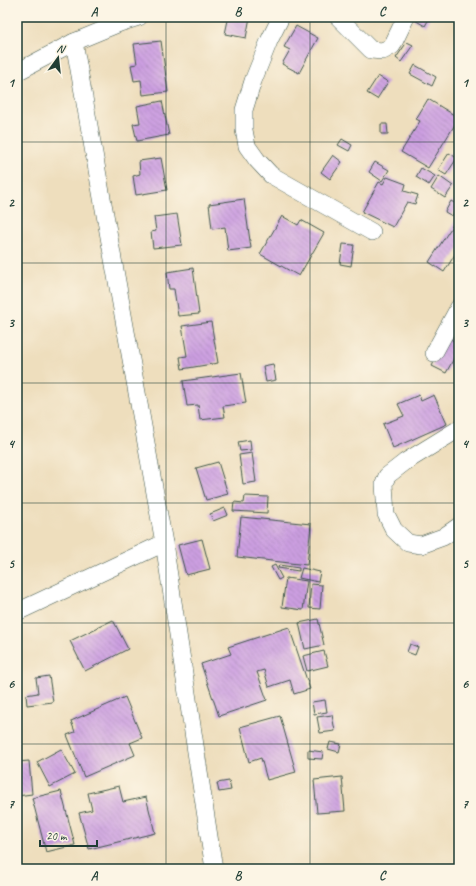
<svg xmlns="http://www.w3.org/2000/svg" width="476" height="886" viewBox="0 0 476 886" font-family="Caveat,sans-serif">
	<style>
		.building { fill: url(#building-back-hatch) }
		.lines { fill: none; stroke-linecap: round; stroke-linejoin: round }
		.minor-casing { stroke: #3e5549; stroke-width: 18 }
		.minor { stroke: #fff; stroke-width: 17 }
		.grid { fill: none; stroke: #1f3d34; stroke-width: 1; stroke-opacity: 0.55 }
		.neatline { fill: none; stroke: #1f3d34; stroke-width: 1.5 }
		.grid-label { font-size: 13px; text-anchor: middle; font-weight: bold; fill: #1f3d34 }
	</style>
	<defs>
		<pattern id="building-back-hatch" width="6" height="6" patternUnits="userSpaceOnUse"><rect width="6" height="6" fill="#cc9fe1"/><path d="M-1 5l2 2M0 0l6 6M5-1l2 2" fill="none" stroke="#a583b7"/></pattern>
	</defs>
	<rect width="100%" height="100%" fill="#fcf5e5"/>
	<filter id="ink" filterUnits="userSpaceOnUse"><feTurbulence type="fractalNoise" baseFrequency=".025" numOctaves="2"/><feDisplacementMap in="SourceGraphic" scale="8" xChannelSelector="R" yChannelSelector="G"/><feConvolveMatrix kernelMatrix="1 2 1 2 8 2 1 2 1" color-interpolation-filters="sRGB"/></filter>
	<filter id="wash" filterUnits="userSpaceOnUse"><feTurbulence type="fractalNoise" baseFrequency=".012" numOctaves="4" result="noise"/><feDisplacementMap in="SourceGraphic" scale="16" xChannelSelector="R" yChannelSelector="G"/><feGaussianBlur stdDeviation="0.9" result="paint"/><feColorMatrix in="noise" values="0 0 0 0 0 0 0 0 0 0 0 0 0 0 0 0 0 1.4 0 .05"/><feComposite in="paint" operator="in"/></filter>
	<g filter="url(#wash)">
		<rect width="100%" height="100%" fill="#eedebd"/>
		<g id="blocks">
			<g class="building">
				<polygon points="217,17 250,17 246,38 225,34 228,20"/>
				<polygon points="414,17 430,17 425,26 413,19"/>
				<polygon points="296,26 318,38 299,73 282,64 290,50 284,47"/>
				<polygon points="161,41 168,92 143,95 141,80 134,81 131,65 137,64 134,44"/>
				<polygon points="407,42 413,45 401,62 396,58"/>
				<polygon points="415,65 436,77 432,86 410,74"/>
				<polygon points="378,76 388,82 377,99 367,93"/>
				<polygon points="428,99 459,118 428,168 401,152 420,121 416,119"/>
				<polygon points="162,101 169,135 137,141 133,124 140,123 137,106"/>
				<polygon points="381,124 387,124 388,134 381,134"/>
				<polygon points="342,139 352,145 349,151 338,145"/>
				<polygon points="449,153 457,158 446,175 438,170"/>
				<polygon points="333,155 342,162 330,179 321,172"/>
				<polygon points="161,158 167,190 136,195 133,176 140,174 139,161"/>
				<polygon points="375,162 389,170 382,181 369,172"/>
				<polygon points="421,168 435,176 429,185 416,177"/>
				<polygon points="439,176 453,186 445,198 431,189"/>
				<polygon points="387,177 406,184 404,191 418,195 415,204 407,202 393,227 362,212 379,182 383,184"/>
				<polygon points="244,199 251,248 228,251 225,227 212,229 209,204"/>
				<polygon points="451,201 458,205 452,216 445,212"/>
				<polygon points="177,214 182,245 153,248 151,232 156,231 154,217"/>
				<polygon points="282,216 298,225 301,220 324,233 299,276 260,254"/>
				<polygon points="458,217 459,218 459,248 444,272 429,262"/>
				<polygon points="343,244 354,245 351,266 340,264"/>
				<polygon points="193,268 199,314 178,316 174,289 169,289 167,272"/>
				<polygon points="211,322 218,363 182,369 180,357 187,356 182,326"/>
				<polygon points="447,337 459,344 459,349 446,373 432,366"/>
				<polygon points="273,364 276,380 266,382 263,366"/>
				<polygon points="241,373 246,403 223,406 225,417 200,420 198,405 187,406 183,381"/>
				<polygon points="419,395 421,401 434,395 447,424 393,448 383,424 404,416 398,404"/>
				<polygon points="250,440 251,450 240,451 238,442"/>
				<polygon points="252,453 256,482 243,484 239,455"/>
				<polygon points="218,462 228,494 206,500 196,468"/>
				<polygon points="245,496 268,497 267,513 233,511 234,502 244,503"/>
				<polygon points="225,508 228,515 213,521 210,514"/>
				<polygon points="241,517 311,524 307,565 237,557"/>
				<polygon points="202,539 210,569 186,575 178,545"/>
				<polygon points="275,565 282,578 278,580 271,567"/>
				<polygon points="279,565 299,568 299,571 278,568"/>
				<polygon points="302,568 320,572 318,582 299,578"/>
				<polygon points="286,578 307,581 303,610 282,607"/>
				<polygon points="311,584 322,585 320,609 309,608"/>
				<polygon points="318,619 324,645 305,649 299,623"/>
				<polygon points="113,620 128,649 85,671 70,641"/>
				<polygon points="289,627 310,689 294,694 290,680 269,687 264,670 257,672 267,700 219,716 201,664 231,654 228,647"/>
				<polygon points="410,644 418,647 415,655 407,652"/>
				<polygon points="324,651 328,666 307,671 303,656"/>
				<polygon points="49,676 53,702 27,705 26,695 38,693 36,678"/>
				<polygon points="125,697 142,738 130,743 135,755 84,777 67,735 75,732 71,721"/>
				<polygon points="325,700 327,712 314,714 312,702"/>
				<polygon points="332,715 335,731 320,733 317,717"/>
				<polygon points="280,716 296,772 267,780 261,758 249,762 240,727"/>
				<polygon points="330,742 341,744 339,752 328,749"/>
				<polygon points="61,749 75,774 50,787 37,762"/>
				<polygon points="308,750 323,752 322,759 308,758"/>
				<polygon points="29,761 32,794 17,796 17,762"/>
				<polygon points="342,777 345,811 317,813 314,780"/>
				<polygon points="229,781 231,790 219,792 217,783"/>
				<polygon points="119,786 123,802 146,797 155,833 89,849 79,813 92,810 88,793"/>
				<polygon points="61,791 75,845 46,852 32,798"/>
			</g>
		</g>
	</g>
	<g filter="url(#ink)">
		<use href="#blocks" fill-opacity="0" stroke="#3e5549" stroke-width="1"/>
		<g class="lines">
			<defs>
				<g id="minor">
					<polyline points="281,17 269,41 253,81 244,110 244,130 247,146 257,160 271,175 372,232"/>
					<polyline points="338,17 371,50 383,51 392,46 406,17"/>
					<polyline points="74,42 164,543 214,869"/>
					<polyline points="17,72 74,42 120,23 139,17"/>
					<polyline points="434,353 459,307"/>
					<polyline points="457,430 405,462 387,476 384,484 386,514 394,530 408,543 421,545 443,537 459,526"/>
					<polyline points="17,612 164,543"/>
				</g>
			</defs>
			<use href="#minor" class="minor-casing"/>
			<use href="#minor" class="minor"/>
		</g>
	</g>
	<path class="grid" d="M166,17V869M310,17V869M17,142H459M17,263H459M17,383H459M17,503H459M17,623H459M17,744H459"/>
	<rect width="476" height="886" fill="none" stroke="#fcf5e5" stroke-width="44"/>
	<g transform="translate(58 58) rotate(15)" stroke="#fcf5e5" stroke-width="3" paint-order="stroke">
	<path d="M0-3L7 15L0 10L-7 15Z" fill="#1f3d34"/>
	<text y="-6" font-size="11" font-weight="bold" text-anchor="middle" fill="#1f3d34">N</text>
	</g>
	<path d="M40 840v6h57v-6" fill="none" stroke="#1f3d34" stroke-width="2"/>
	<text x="46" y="840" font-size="12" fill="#1f3d34" stroke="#fcf5e5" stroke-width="3" paint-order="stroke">20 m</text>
	<rect x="22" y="22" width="432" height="842" class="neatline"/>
	<g class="grid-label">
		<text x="94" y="16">A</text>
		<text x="238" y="16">B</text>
		<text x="382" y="16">C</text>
		<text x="11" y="87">1</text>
		<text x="465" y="87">1</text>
		<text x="11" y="207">2</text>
		<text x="465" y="207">2</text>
		<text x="11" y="327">3</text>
		<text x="465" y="327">3</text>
		<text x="11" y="448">4</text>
		<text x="465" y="448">4</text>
		<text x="11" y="568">5</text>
		<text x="465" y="568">5</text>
		<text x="11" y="688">6</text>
		<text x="465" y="688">6</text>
		<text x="11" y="808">7</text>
		<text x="465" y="808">7</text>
		<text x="94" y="880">A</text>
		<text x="238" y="880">B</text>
		<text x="382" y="880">C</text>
	</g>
</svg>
